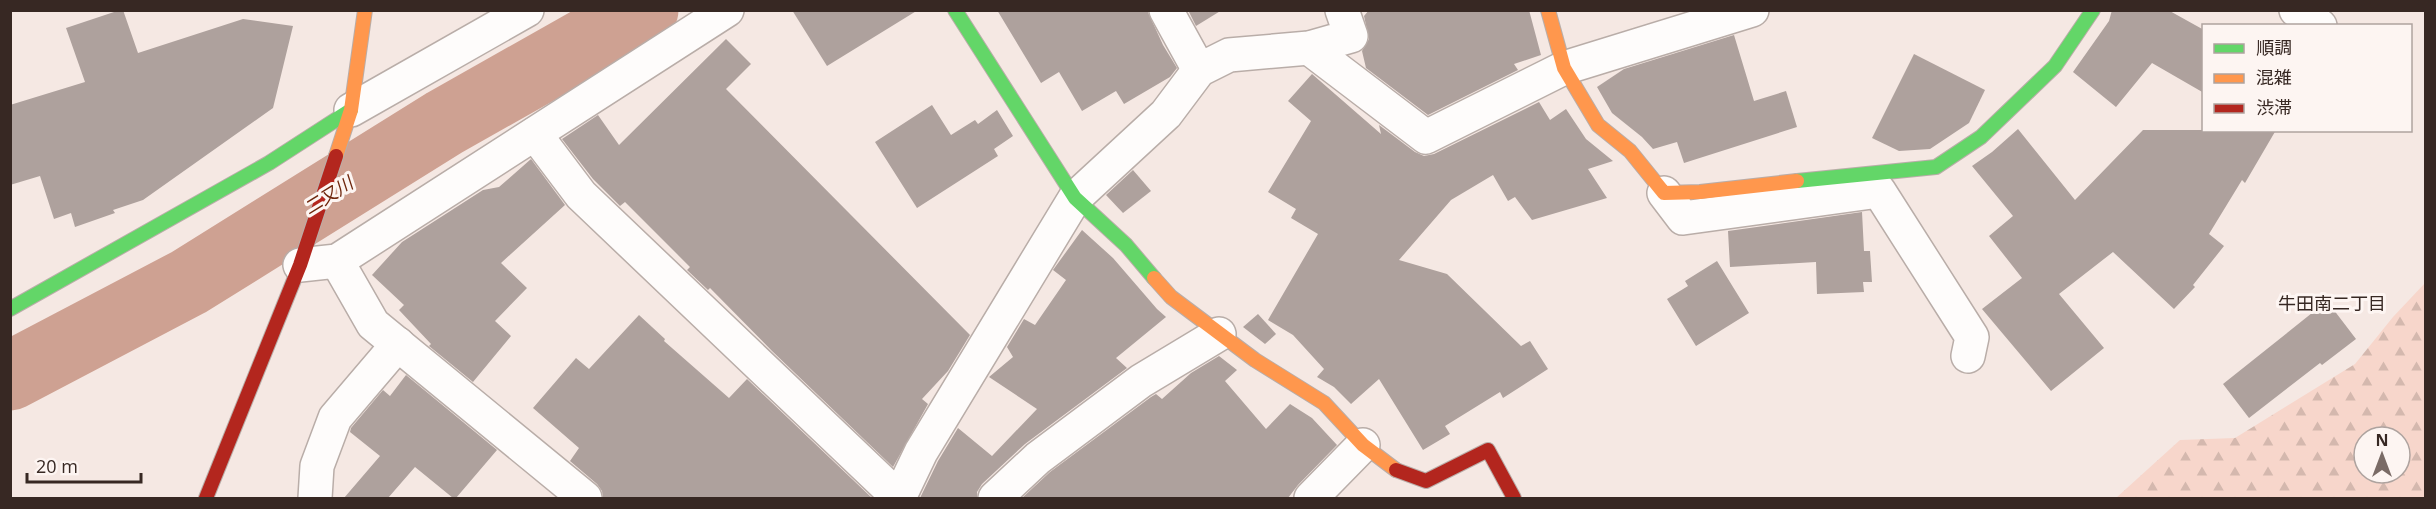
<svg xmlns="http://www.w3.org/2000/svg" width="2436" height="509" viewBox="0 0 2436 509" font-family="'Open Sans','Noto Sans JP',sans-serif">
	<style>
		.forest { fill: url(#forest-firs); fill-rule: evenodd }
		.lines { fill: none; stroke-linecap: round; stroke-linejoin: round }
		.river { stroke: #cea192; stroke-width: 69 }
		.building { fill: #aea19d }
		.street-casing { stroke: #b9ada8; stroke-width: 36 }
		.fast-casing { stroke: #b9ada8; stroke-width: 16 }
		.slow-casing { stroke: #b9ada8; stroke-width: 16 }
		.jam-casing { stroke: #b9ada8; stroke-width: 16 }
		.street { stroke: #fefcfb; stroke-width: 33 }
		.fast { stroke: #63d668; stroke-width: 14 }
		.slow { stroke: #ff974d; stroke-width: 14 }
		.jam { stroke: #b3261e; stroke-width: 14 }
		.labels { text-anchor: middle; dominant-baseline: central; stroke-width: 6; stroke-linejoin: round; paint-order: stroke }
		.water-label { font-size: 18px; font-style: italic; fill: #6f260d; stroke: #fdf5f2 }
		.neighbourhood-label { font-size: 18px; fill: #372823; stroke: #fdf5f2 }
	</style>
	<defs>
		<pattern id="forest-firs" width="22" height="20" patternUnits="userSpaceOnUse" patternTransform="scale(1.5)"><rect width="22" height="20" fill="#f7d6cb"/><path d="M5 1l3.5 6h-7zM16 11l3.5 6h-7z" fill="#d4b8ae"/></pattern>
	</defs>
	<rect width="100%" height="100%" fill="#f5e8e3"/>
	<path class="forest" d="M2425,283V498H2116L2180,440L2235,438L2355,364L2393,317ZM2364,437H2400V473H2364Z"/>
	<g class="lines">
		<polyline class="river" points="10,376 189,282 444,123 644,10"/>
	</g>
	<g class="building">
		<polygon points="120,10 123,10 138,53 243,19 293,26 273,108 143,200 113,210 115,213 75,227 71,213 54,219 40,176 10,185 10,105 85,82 66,28"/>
		<polygon points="792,10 918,10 827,66"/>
		<polygon points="997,10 1147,10 1163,45 1177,68 1170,77 1124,104 1116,91 1082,111 1059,72 1041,83"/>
		<polygon points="1188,10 1222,10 1196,26"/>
		<polygon points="1369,10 1529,10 1541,55 1514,64 1518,70 1428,115 1366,68 1362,51 1369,39 1364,16"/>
		<polygon points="2112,10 2168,10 2204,30 2204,93 2152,63 2116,107 2073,72 2109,21"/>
		<polygon points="1734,35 1754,101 1786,91 1797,127 1684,163 1677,142 1653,149 1642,137 1612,113 1597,87 1624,69"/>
		<polygon points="726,39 751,64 726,89 970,335 948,371 922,399 928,404 893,467 772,351 710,288 708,290 687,270 690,267 625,202 620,206 593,179 562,139 598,115 619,145"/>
		<polygon points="1914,54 1985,90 1969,123 1930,149 1899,151 1872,138"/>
		<polygon points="1312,74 1381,134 1379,125 1415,152 1424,156 1434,154 1539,102 1550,120 1566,109 1586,139 1613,161 1588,169 1607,198 1532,220 1515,197 1508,201 1493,175 1451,200 1399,260 1447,274 1521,346 1530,341 1548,369 1503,398 1500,392 1445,426 1450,434 1423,450 1379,379 1351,404 1334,387 1317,377 1324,369 1293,335 1268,320 1318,234 1291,218 1296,209 1268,192 1311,121 1288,101"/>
		<polygon points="932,105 951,135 975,120 978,124 997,110 1013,136 994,149 998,156 917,208 875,142"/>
		<polygon points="2018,129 2075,200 2143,130 2276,130 2245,183 2242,180 2209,234 2224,246 2193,285 2195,287 2174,309 2113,252 2059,294 2104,348 2051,391 1982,309 2022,278 1989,236 2013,216 1972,166 1992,152"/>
		<polygon points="531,159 565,205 501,263 527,288 495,321 511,336 473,382 429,346 431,344 399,310 404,305 372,275 402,242 483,190 499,187"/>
		<polygon points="1133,170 1151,191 1123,213 1106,195"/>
		<polygon points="1862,212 1864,251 1870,251 1872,282 1863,282 1864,292 1817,294 1816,262 1730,267 1728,231"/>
		<polygon points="1082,230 1113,258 1157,309 1166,317 1116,358 1127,368 1025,444 982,484 977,492 977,498 920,498 938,461 958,428 992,456 1037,409 989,377 1013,357 1007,347 1024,319 1035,325 1066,280 1053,270"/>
		<polygon points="1717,261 1749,313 1696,346 1667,299 1688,286 1685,281"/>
		<polygon points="2327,301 2356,339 2322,365 2320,363 2249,418 2223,384"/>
		<polygon points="1258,314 1276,334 1265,344 1243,327"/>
		<polygon points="639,315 665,339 664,341 729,398 747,379 872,498 603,498 602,491 597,484 570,461 579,448 533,408 576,358 589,369"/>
		<polygon points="1219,356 1237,370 1225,381 1266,429 1290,404 1312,418 1337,445 1298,485 1288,498 1022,498 1050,472 1151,397 1156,394 1162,399 1191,373"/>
		<polygon points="406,375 497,450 456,498 453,498 415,467 388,498 344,498 380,456 350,432 351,428 383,390 390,396"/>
	</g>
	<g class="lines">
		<defs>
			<g id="street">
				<polyline points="1166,10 1199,70"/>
				<polyline points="2296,10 2320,26"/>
				<polyline points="1309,48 1426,137 1564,68 1752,10"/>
				<polyline points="351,110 527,10"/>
				<polyline points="535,134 581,195 899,498"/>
				<polyline points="1664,193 1683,218 1879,191 1972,337 1968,356"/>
				<polyline points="337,261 373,324 585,498"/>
				<polyline points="300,265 337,261 727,10"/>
				<polyline points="315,498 317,466 335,418 398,344"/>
				<polyline points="899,498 921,452 1075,198 1166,114 1199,70 1229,55 1309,48 1351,36 1342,10"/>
				<polyline points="995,498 1038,458 1141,381 1219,334"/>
				<polyline points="1311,498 1363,445"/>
			</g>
			<g id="fast">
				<polyline points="955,10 1075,198 1126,245 1154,278"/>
				<polyline points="1797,181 1936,167 1981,137 2055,66 2093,10"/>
				<polyline points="10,309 269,163 351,110"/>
			</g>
			<g id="slow">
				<polyline points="1548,10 1564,68 1598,125 1630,151 1664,193 1700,192 1797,181"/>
				<polyline points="336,156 351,110 365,10"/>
				<polyline points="1154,278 1171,297 1255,360 1324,403 1363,445 1396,470"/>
			</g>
			<g id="jam">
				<polyline points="1396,470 1426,481 1488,450 1514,498"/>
				<polyline points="206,498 300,265 336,156"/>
			</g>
		</defs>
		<use href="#street" class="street-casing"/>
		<use href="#fast" class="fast-casing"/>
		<use href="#slow" class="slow-casing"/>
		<use href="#jam" class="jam-casing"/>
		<use href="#street" class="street"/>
		<use href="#fast" class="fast"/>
		<use href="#slow" class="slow"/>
		<use href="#jam" class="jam"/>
	</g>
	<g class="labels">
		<g class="water-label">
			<text transform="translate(328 195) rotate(-32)">二又川</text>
		</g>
		<g class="neighbourhood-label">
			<text x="2332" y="303">牛田南二丁目</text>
		</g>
	</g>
	<rect width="2436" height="509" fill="none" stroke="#372823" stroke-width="24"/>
	<rect x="2202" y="24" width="210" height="108" fill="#fdf5f2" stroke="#aea39f" stroke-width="1.5"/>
	<rect x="2214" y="44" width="30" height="9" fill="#63d668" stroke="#aea39f" stroke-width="1.5"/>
	<text x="2256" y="54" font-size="18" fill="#372823">順調</text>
	<rect x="2214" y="74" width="30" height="9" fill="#ff974d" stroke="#aea39f" stroke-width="1.5"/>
	<text x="2256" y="84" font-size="18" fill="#372823">混雑</text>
	<rect x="2214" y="104" width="30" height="9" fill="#b3261e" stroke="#aea39f" stroke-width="1.5"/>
	<text x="2256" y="114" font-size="18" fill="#372823">渋滞</text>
	<g transform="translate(2382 455)"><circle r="28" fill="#fdf5f2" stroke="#aea39f" stroke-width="1.5"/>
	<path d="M0-4.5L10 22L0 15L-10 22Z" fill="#7a6b66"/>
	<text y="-9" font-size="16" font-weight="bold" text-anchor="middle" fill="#372823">N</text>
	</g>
	<path d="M27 473v9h114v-9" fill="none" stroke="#372823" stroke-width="3"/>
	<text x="36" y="473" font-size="18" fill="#372823" stroke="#fdf5f2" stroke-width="4.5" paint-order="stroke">20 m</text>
</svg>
